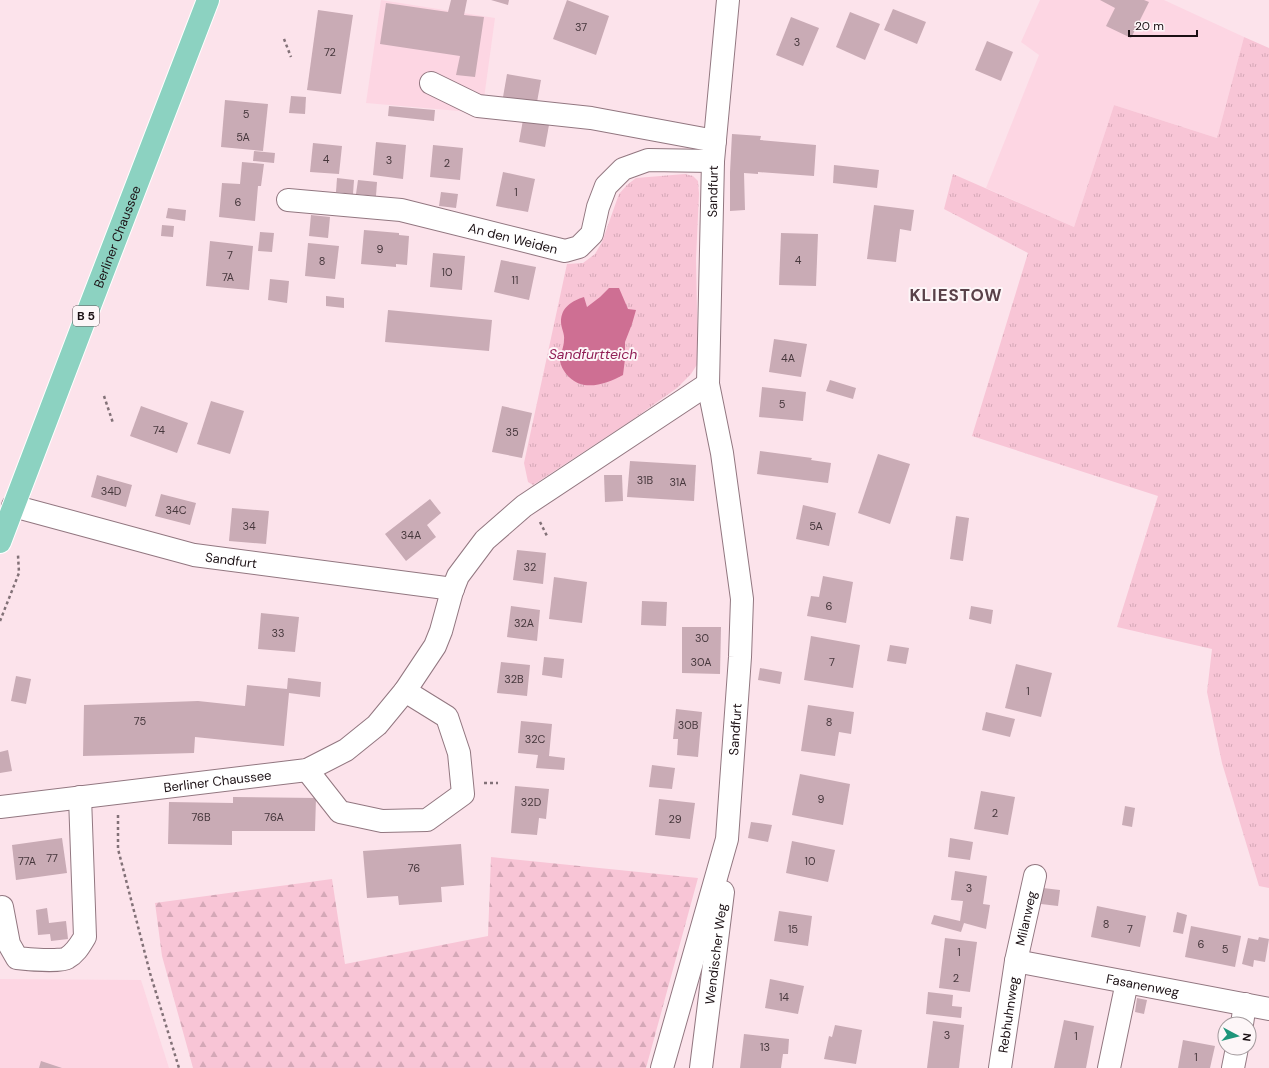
<svg xmlns="http://www.w3.org/2000/svg" width="1269" height="1068" viewBox="0 0 1269 1068" font-family="'DM Sans',sans-serif">
	<style>
		.built { fill: #fdd6e3 }
		.grass { fill: url(#grass-tufts) }
		.forest { fill: url(#forest-firs) }
		.water { fill: #ce6f93 }
		.building { fill: #c9abb5 }
		.lines { fill: none; stroke-linecap: round; stroke-linejoin: round }
		.minor-casing { stroke: #927780; stroke-width: 24 }
		.major-casing { stroke: #fff; stroke-width: 24 }
		.path { stroke: #827177; stroke-width: 2.5; stroke-dasharray: 3 3; stroke-linecap: butt }
		.minor { stroke: #fff; stroke-width: 22 }
		.major { stroke: #8cd2c1; stroke-width: 22 }
		.labels { text-anchor: middle; dominant-baseline: central; stroke-width: 4; stroke-linejoin: round; paint-order: stroke }
		.number-label { font-size: 11px; fill: #46373c }
		.shield { fill: #fdf6f8; stroke: #5f5558; stroke-width: 1 }
		.shield-label { font-size: 12px; font-weight: bold; fill: #1b1014 }
		.street-label { font-size: 13px; fill: #1b1014; stroke: #fdf6f8 }
		.water-label { font-size: 14px; font-style: italic; fill: #911f56; stroke: #fdf6f8 }
		.district-label { font-size: 17px; font-weight: bold; letter-spacing: 1px; fill: #594149; stroke: #fdf6f8 }
	</style>
	<defs>
		<pattern id="grass-tufts" width="24" height="20" patternUnits="userSpaceOnUse"><rect width="24" height="20" fill="#f8c5d6"/><path d="M3 7l-1-3M5 7V3M7 7l1-3M15 17l-1-3M17 17v-4M19 17l1-3" fill="none" stroke="#d4a8b7"/></pattern>
		<pattern id="forest-firs" width="22" height="20" patternUnits="userSpaceOnUse"><rect width="22" height="20" fill="#f8c5d6"/><path d="M5 1l3.5 6h-7zM16 11l3.5 6h-7z" fill="#d4a8b7"/></pattern>
	</defs>
	<rect width="100%" height="100%" fill="#fce3eb"/>
	<g class="built">
		<polygon points="381,0 495,18 482,113 366,103"/>
		<polygon points="1040,0 1164,0 1244,37 1217,138 1114,105 1074,227 986,188 1039,55 1021,42"/>
		<polygon points="0,979 141,980 169,1068 0,1068"/>
	</g>
	<g class="grass">
		<polygon points="1244,37 1269,48 1269,888 1259,886 1222,763 1207,692 1212,649 1117,627 1158,496 972,436 1028,253 944,209 953,174 1074,227 1114,105 1217,138"/>
		<polygon points="685,174 693,176 698,181 699,194 696,259 698,363 691,374 677,388 632,420 533,485 528,482 524,463 567,264 583,263 595,254 602,242 619,194 627,185 636,178"/>
	</g>
	<polygon class="forest" points="491,857 698,878 646,1068 193,1068 162,956 155,903 332,879 345,964 488,936"/>
	<path class="water" d="M609,288H619L628,309L636,310L632,324L625,342V359L623,375C606,384 584,392 569,377C565,373 561,367 560,361C560,354 564,347 564,340C565,334 561,328 561,322C561,307 572,301 584,297L587,307L600,297Z"/>
	<g class="building">
		<polygon points="451,0 467,0 464,15 484,17 475,77 456,75 460,56 380,44 386,3 448,12"/>
		<polygon points="491,0 509,0 508,5"/>
		<polygon points="567,0 609,16 596,55 553,39"/>
		<polygon points="1100,0 1144,0 1149,2 1131,38 1106,26 1115,8"/>
		<polygon points="893,9 926,22 917,44 884,30"/>
		<polygon points="318,10 353,15 341,94 307,90"/>
		<polygon points="850,12 880,24 865,60 836,47"/>
		<polygon points="791,17 819,28 803,66 776,55"/>
		<polygon points="987,41 1013,52 1001,81 975,70"/>
		<polygon points="507,74 541,80 537,102 503,97"/>
		<polygon points="291,96 306,97 305,114 289,113"/>
		<polygon points="225,100 268,104 263,151 221,147"/>
		<polygon points="389,106 435,110 434,121 388,116"/>
		<polygon points="523,120 549,125 545,147 519,142"/>
		<polygon points="732,134 761,136 760,140 816,145 814,176 758,172 758,174 744,173 745,210 730,211 730,172"/>
		<polygon points="376,142 406,145 403,179 373,175"/>
		<polygon points="313,143 342,146 339,174 310,172"/>
		<polygon points="433,145 463,148 460,180 430,177"/>
		<polygon points="254,151 275,153 274,163 253,161"/>
		<polygon points="242,162 264,164 261,186 258,186 255,221 219,217 222,183 240,184"/>
		<polygon points="834,165 879,170 877,188 833,183"/>
		<polygon points="503,172 535,179 528,212 496,206"/>
		<polygon points="337,178 354,180 353,194 336,192"/>
		<polygon points="358,180 377,182 376,196 356,194"/>
		<polygon points="441,192 458,194 456,208 439,206"/>
		<polygon points="874,205 914,210 911,231 900,229 896,262 867,259"/>
		<polygon points="168,208 186,210 185,221 166,218"/>
		<polygon points="311,215 330,217 328,238 309,236"/>
		<polygon points="162,225 174,226 173,237 161,236"/>
		<polygon points="364,230 399,233 399,235 409,236 407,265 396,264 396,267 361,264"/>
		<polygon points="260,232 274,233 272,252 258,251"/>
		<polygon points="781,233 818,234 816,286 779,285"/>
		<polygon points="210,241 253,246 249,290 206,286"/>
		<polygon points="308,243 339,246 335,279 305,276"/>
		<polygon points="433,253 465,256 462,290 430,287"/>
		<polygon points="501,260 536,267 529,300 494,292"/>
		<polygon points="270,279 289,281 287,303 268,300"/>
		<polygon points="326,296 344,298 344,308 326,306"/>
		<polygon points="388,310 492,320 489,351 385,342"/>
		<polygon points="774,339 807,344 801,377 769,372"/>
		<polygon points="830,380 856,388 853,399 826,391"/>
		<polygon points="762,387 806,392 803,421 759,417"/>
		<polygon points="211,401 244,411 230,454 197,444"/>
		<polygon points="141,406 188,423 177,453 130,436"/>
		<polygon points="502,406 532,413 522,458 492,452"/>
		<polygon points="760,451 812,458 811,460 831,463 828,483 757,474"/>
		<polygon points="878,454 910,464 890,524 858,513"/>
		<polygon points="630,461 696,465 694,501 627,497"/>
		<polygon points="97,475 132,485 126,507 91,497"/>
		<polygon points="604,475 622,475 623,501 605,502"/>
		<polygon points="161,494 196,503 190,525 155,516"/>
		<polygon points="430,499 441,513 427,525 436,537 406,561 385,534"/>
		<polygon points="803,505 836,513 829,546 796,539"/>
		<polygon points="232,508 269,511 266,544 229,541"/>
		<polygon points="956,516 969,518 963,561 950,559"/>
		<polygon points="517,550 546,553 543,584 513,580"/>
		<polygon points="823,576 853,582 846,623 807,616 811,596 819,597"/>
		<polygon points="554,577 587,582 582,623 549,619"/>
		<polygon points="642,601 667,602 666,626 641,625"/>
		<polygon points="511,606 540,610 537,641 507,637"/>
		<polygon points="971,606 993,610 991,624 969,619"/>
		<polygon points="261,613 299,617 295,652 258,649"/>
		<polygon points="682,627 721,627 720,674 682,673"/>
		<polygon points="811,636 860,645 853,688 804,680"/>
		<polygon points="890,645 909,648 906,664 887,661"/>
		<polygon points="544,657 564,659 562,678 542,675"/>
		<polygon points="501,662 530,665 527,696 497,693"/>
		<polygon points="1016,664 1052,673 1041,717 1005,708"/>
		<polygon points="760,668 782,672 780,684 758,680"/>
		<polygon points="16,676 31,679 26,704 11,701"/>
		<polygon points="288,678 321,682 320,697 289,693 284,746 195,737 194,753 83,756 84,705 198,701 245,706 247,685 287,689"/>
		<polygon points="808,705 854,712 851,734 839,732 835,756 801,751"/>
		<polygon points="676,709 702,712 698,757 677,755 678,739 673,739"/>
		<polygon points="986,712 1015,719 1010,737 982,730"/>
		<polygon points="521,721 552,724 549,756 565,758 564,770 536,768 538,755 518,753"/>
		<polygon points="8,750 12,771 0,773 0,752"/>
		<polygon points="652,765 675,768 672,789 649,787"/>
		<polygon points="800,774 850,784 843,825 792,815"/>
		<polygon points="515,786 549,789 546,819 539,818 537,835 511,833"/>
		<polygon points="981,791 1015,797 1008,835 974,829"/>
		<polygon points="233,797 316,798 315,831 232,831 232,845 168,844 169,802 233,803"/>
		<polygon points="659,799 695,803 690,839 655,835"/>
		<polygon points="1125,806 1135,808 1132,827 1122,825"/>
		<polygon points="751,822 772,825 768,842 748,838"/>
		<polygon points="62,838 67,873 16,880 12,845"/>
		<polygon points="950,838 973,842 970,860 948,857"/>
		<polygon points="792,841 835,850 828,882 786,873"/>
		<polygon points="461,844 464,885 441,887 442,902 399,905 398,896 367,898 363,851"/>
		<polygon points="955,871 987,876 983,904 990,905 986,929 964,923 961,932 931,924 934,915 960,921 963,901 951,900"/>
		<polygon points="1043,888 1060,890 1058,906 1041,904"/>
		<polygon points="1097,906 1146,916 1140,947 1091,937"/>
		<polygon points="47,908 49,923 66,921 68,939 51,941 50,934 38,935 36,910"/>
		<polygon points="779,911 812,916 808,946 774,941"/>
		<polygon points="1177,912 1187,915 1183,934 1173,932"/>
		<polygon points="1191,926 1241,936 1235,967 1185,957"/>
		<polygon points="1259,937 1269,939 1265,962 1254,960 1253,967 1242,964 1248,938 1258,940"/>
		<polygon points="945,938 977,942 970,992 939,988"/>
		<polygon points="770,979 804,986 798,1014 765,1008"/>
		<polygon points="928,992 953,995 952,1006 962,1007 961,1018 926,1014"/>
		<polygon points="1137,998 1147,1000 1144,1014 1135,1012"/>
		<polygon points="1064,1020 1094,1026 1086,1068 1054,1068"/>
		<polygon points="933,1021 964,1025 959,1068 927,1068"/>
		<polygon points="835,1025 862,1030 856,1064 824,1059 829,1036 832,1037"/>
		<polygon points="744,1034 789,1039 788,1054 783,1054 781,1068 740,1068"/>
		<polygon points="1183,1040 1215,1046 1210,1068 1178,1068"/>
		<polygon points="41,1061 62,1068 39,1068"/>
	</g>
	<g class="lines">
		<defs>
			<g id="minor">
				<polyline points="431,83 478,106 591,118 715,141"/>
				<path id="s1" d="M288,200L401,210L565,251L579,247L592,234L598,207L606,186L623,169L648,160L713,161"/>
				<path id="s2" d="M13,506L194,555L453,589"/>
				<polyline points="307,770 340,812 382,821 427,820 463,794 459,753 447,717 405,691"/>
				<path id="s3" d="M0,807L307,770L346,750L377,725L405,691L435,646L441,631L452,591L458,576L485,540L524,506L708,384"/>
				<path d="M2,907L9,944L17,958C26,959 61,962 67,958C76,953 80,945 85,937L80,797"/>
				<path id="s4" d="M1016,961L1269,1009"/>
				<polyline points="1242,1024 1245,1004"/>
				<path id="s5" d="M662,1068L727,839L740,657L742,599L722,453L708,384L713,161L728,0"/>
				<path id="s6" d="M701,1068L723,892"/>
				<path id="s7" d="M1000,1068L1016,961L1035,876"/>
				<polyline points="1109,1068 1127,982"/>
				<polyline points="1233,1068 1237,1048"/>
			</g>
			<g id="major">
				<path id="s8" d="M0,542L90,306L208,0"/>
			</g>
		</defs>
		<use href="#minor" class="minor-casing"/>
		<use href="#major" class="major-casing"/>
		<g class="path">
			<polyline points="284,39 291,57"/>
			<polyline points="104,396 113,423"/>
			<polyline points="540,522 547,536"/>
			<polyline points="0,621 19,573 18,555"/>
			<polyline points="484,783 498,783"/>
			<polyline points="118,815 118,849 150,973 179,1068"/>
		</g>
		<use href="#minor" class="minor"/>
		<use href="#major" class="major"/>
	</g>
	<g class="labels">
		<g class="number-label">
			<text x="581" y="27">37</text>
			<text x="797" y="42">3</text>
			<text x="330" y="52">72</text>
			<text x="246" y="114">5</text>
			<text x="243" y="137">5A</text>
			<text x="326" y="159">4</text>
			<text x="389" y="160">3</text>
			<text x="447" y="163">2</text>
			<text x="516" y="192">1</text>
			<text x="238" y="202">6</text>
			<text x="380" y="249">9</text>
			<text x="230" y="255">7</text>
			<text x="798" y="260">4</text>
			<text x="322" y="261">8</text>
			<text x="447" y="272">10</text>
			<text x="228" y="277">7A</text>
			<text x="515" y="280">11</text>
			<text x="788" y="358">4A</text>
			<text x="782" y="404">5</text>
			<text x="159" y="430">74</text>
			<text x="512" y="432">35</text>
			<text x="645" y="480">31B</text>
			<text x="678" y="482">31A</text>
			<text x="111" y="491">34D</text>
			<text x="176" y="510">34C</text>
			<text x="249" y="526">34</text>
			<text x="816" y="526">5A</text>
			<text x="411" y="535">34A</text>
			<text x="530" y="567">32</text>
			<text x="829" y="606">6</text>
			<text x="524" y="623">32A</text>
			<text x="278" y="633">33</text>
			<text x="702" y="638">30</text>
			<text x="701" y="662">30A</text>
			<text x="832" y="662">7</text>
			<text x="514" y="679">32B</text>
			<text x="1028" y="691">1</text>
			<text x="140" y="721">75</text>
			<text x="829" y="722">8</text>
			<text x="688" y="725">30B</text>
			<text x="535" y="739">32C</text>
			<text x="821" y="799">9</text>
			<text x="531" y="802">32D</text>
			<text x="995" y="813">2</text>
			<text x="201" y="817">76B</text>
			<text x="274" y="817">76A</text>
			<text x="675" y="819">29</text>
			<text x="52" y="858">77</text>
			<text x="27" y="861">77A</text>
			<text x="810" y="861">10</text>
			<text x="414" y="868">76</text>
			<text x="969" y="888">3</text>
			<text x="1106" y="924">8</text>
			<text x="793" y="929">15</text>
			<text x="1130" y="929">7</text>
			<text x="1201" y="944">6</text>
			<text x="1225" y="949">5</text>
			<text x="959" y="952">1</text>
			<text x="956" y="978">2</text>
			<text x="784" y="997">14</text>
			<text x="947" y="1035">3</text>
			<text x="1076" y="1036">1</text>
			<text x="765" y="1047">13</text>
			<text x="1196" y="1057">1</text>
		</g>
		<rect class="shield" x="73" y="306" width="26" height="20" rx="3"/>
		<g class="shield-label">
			<text x="86" y="316">B 5</text>
		</g>
		<g class="street-label">
			<text stroke="none"><textPath href="#s5" startOffset="889">Sandfurt</textPath></text>
			<text stroke="none"><textPath href="#s8" startOffset="327">Berliner Chaussee</textPath></text>
			<text stroke="none"><textPath href="#s1" startOffset="229">An den Weiden</textPath></text>
			<text stroke="none"><textPath href="#s2" startOffset="225">Sandfurt</textPath></text>
			<text stroke="none"><textPath href="#s5" startOffset="348">Sandfurt</textPath></text>
			<text stroke="none"><textPath href="#s3" startOffset="219">Berliner Chaussee</textPath></text>
			<text stroke="none"><textPath href="#s7" startOffset="152">Milanweg</textPath></text>
			<text stroke="none"><textPath href="#s6" startOffset="115">Wendischer Weg</textPath></text>
			<text stroke="none"><textPath href="#s4" startOffset="129">Fasanenweg</textPath></text>
			<text stroke="none"><textPath href="#s7" startOffset="54">Rebhuhnweg</textPath></text>
		</g>
		<g class="water-label">
			<text x="593" y="354">Sandfurtteich</text>
		</g>
		<g class="district-label">
			<text x="956" y="295">KLIESTOW</text>
		</g>
	</g>
	<g transform="translate(1237 1036) rotate(97)"><circle r="19" fill="#fdf6f8" stroke="#a39a9d"/>
	<path d="M0-3L7 15L0 10L-7 15Z" fill="#1e957a"/>
	<text y="-6" font-size="11" font-weight="bold" text-anchor="middle" fill="#1b1014">N</text>
	</g>
	<path d="M1129 30v6h68v-6" fill="none" stroke="#1b1014" stroke-width="2"/>
	<text x="1135" y="30" font-size="12" fill="#1b1014" stroke="#fdf6f8" stroke-width="3" paint-order="stroke">20 m</text>
</svg>
